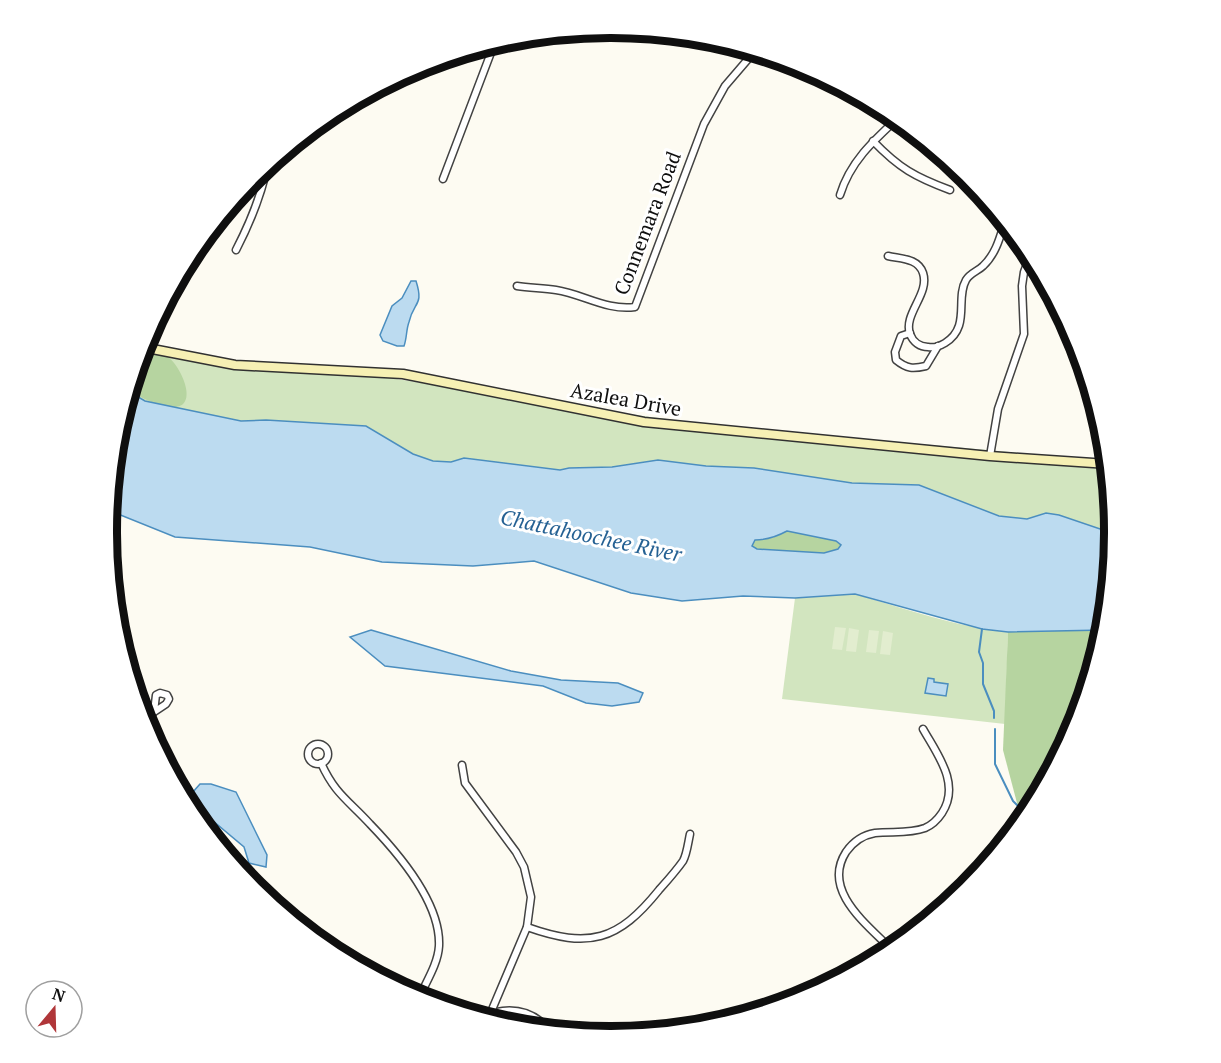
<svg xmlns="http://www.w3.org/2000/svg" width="1221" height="1063" viewBox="0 0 1221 1063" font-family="'PT Serif',serif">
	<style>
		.green { fill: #d2e5bf }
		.forest { fill: #b6d4a0 }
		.pitch { fill: #e2edcf }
		.water { fill: #bcdbf0; stroke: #4b8ebf; stroke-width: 1.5; fill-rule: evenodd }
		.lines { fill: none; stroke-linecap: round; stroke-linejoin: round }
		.stream { stroke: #4b8ebf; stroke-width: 2 }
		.street-casing { stroke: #424242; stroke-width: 9 }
		.secondary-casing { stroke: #313131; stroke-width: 11 }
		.street { stroke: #fff; stroke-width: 6 }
		.secondary { stroke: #f6f0b4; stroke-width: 8 }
		.labels { text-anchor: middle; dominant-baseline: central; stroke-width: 6; stroke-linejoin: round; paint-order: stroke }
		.street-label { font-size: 20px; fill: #0f0f0f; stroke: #fff }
		.water-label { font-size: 21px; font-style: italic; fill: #256193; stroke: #fff }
		.rim { fill: none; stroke: #0f0f0f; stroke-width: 8 }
	</style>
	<rect width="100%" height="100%" fill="#fdfbf2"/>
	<g class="green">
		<polygon points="141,350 166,356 278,371 378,376 566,406 721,426 1108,461 1115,534 1059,515 1045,513 1028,519 999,516 919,485 852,483 754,468 706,466 658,460 612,467 569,468 560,470 464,458 451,462 433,461 413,454 366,426 266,420 241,421 145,401 128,391"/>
		<path d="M855,594C906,609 956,627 1008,632L1005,724L782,699L795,598Z"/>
	</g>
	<g class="forest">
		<path d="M141,350C149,352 161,353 168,357C182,367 200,409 172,407C156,407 143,397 128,391Z"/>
		<path d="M787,531L836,541L841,545L838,549L824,553L757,549L752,546L755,540C767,540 777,537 787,531Z"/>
		<polygon points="1105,630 1076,725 1030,812 1022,822 1003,750 1008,632"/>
	</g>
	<g class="pitch">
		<polygon points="835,627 846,628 842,650 832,649"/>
		<polygon points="849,628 859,630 856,652 846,651"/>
		<polygon points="869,630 879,631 876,653 866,652"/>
		<polygon points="883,631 893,633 890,655 880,654"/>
	</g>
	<g class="water">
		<path d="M411,281H416C424,306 414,301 409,322C406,330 407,338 404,346H397L383,341L380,335L392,306L402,298Z"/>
		<path d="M128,391L145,401L241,421L266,420L366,426L413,454L433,461L451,462L464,458L560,470L569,468L612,467L658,460L706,466L754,468L852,483L919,485L999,516L1027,519L1046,513L1059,515L1115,534L1105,630L1008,632L982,629L855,594L795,598L743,596L682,601L631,593L534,561L473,566L382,562L310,547L175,537L108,510L116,433ZM787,531L836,541L841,545L838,549L824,553L757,549L752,546L755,540C767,540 776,537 787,531Z"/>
		<polygon points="371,630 511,671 561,680 618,683 643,693 639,702 612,706 586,703 543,686 385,666 350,637"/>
		<polygon points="928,678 934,679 934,682 948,684 946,696 925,693"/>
		<polygon points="200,784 211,784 236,792 267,855 266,867 249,863 244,847 213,821 195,817 183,796 192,793"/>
	</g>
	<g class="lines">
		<g class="stream">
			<polyline points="982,629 979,652 983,663 983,684 994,711 994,718"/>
			<polyline points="995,729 995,764 1013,801 1027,815"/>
		</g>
		<defs>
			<g id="street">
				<path d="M873,141C899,168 915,177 950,190"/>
				<polyline points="443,179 495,42"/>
				<path d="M840,195C850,162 873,141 898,118"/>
				<path d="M236,250C251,221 262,194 268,163"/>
				<path d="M888,256C901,259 918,258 923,273C930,294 903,314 910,334C913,342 920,347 928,347C933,348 940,346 945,343C971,327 955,299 966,280C970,273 978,271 983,266C996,254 1000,237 1005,221"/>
				<path d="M517,286C530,288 543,288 556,290C583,294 607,311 635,307L704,124L725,86L755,51"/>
				<path d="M910,333L901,336L895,352L896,360C907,369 913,369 926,366L938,346"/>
				<polyline points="990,456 998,409 1024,334 1022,286 1024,272 1031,253"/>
				<polyline points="144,724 154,712 166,704 169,699 167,695 160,693 156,695 154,712"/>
				<circle cx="318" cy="754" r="10"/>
				<path d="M321,763C335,794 348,800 370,824C398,853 441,903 439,946C438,964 426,982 419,998"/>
				<polyline points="462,765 465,783 516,852 524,867 531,897 527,927 491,1012"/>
				<path d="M527,927C589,949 618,941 659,890C667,881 676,871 683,861C687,854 688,843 690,834"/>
				<path d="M892,950C868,925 821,891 846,852C853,842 863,835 875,833C892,831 909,834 925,828C932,825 938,819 942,813C961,784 937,754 923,729"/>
				<path d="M481,1017C507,1006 530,1008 550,1030"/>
			</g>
			<polyline id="secondary" points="142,347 235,365 403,374 644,422 990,456 1108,464"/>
		</defs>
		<use href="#street" class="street-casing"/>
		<use href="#secondary" class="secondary-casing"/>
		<use href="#street" class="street"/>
		<use href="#secondary" class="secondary"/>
	</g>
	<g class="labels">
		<g class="street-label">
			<text transform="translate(647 223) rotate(-69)">Connemara Road</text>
			<text transform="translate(626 399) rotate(10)">Azalea Drive</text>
		</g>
		<g class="water-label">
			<text transform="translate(591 535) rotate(12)">Chattahoochee River</text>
		</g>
	</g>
	<path d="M0 0H1221V1063H0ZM610 38H611A493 493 0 0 1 1104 531V533A493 493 0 0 1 611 1026H610A493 493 0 0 1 117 533V531A493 493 0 0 1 610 38Z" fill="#fff" fill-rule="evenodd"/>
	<path class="rim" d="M610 38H611A493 493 0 0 1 1104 531V533A493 493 0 0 1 611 1026H610A493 493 0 0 1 117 533V531A493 493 0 0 1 610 38Z"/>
	<g transform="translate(54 1009) rotate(19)"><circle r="28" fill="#ffffff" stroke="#9f9f9f" stroke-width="1.5"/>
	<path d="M0-4.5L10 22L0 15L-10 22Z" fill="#b03639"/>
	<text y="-9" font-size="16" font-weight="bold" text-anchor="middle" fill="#0f0f0f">N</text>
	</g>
</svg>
